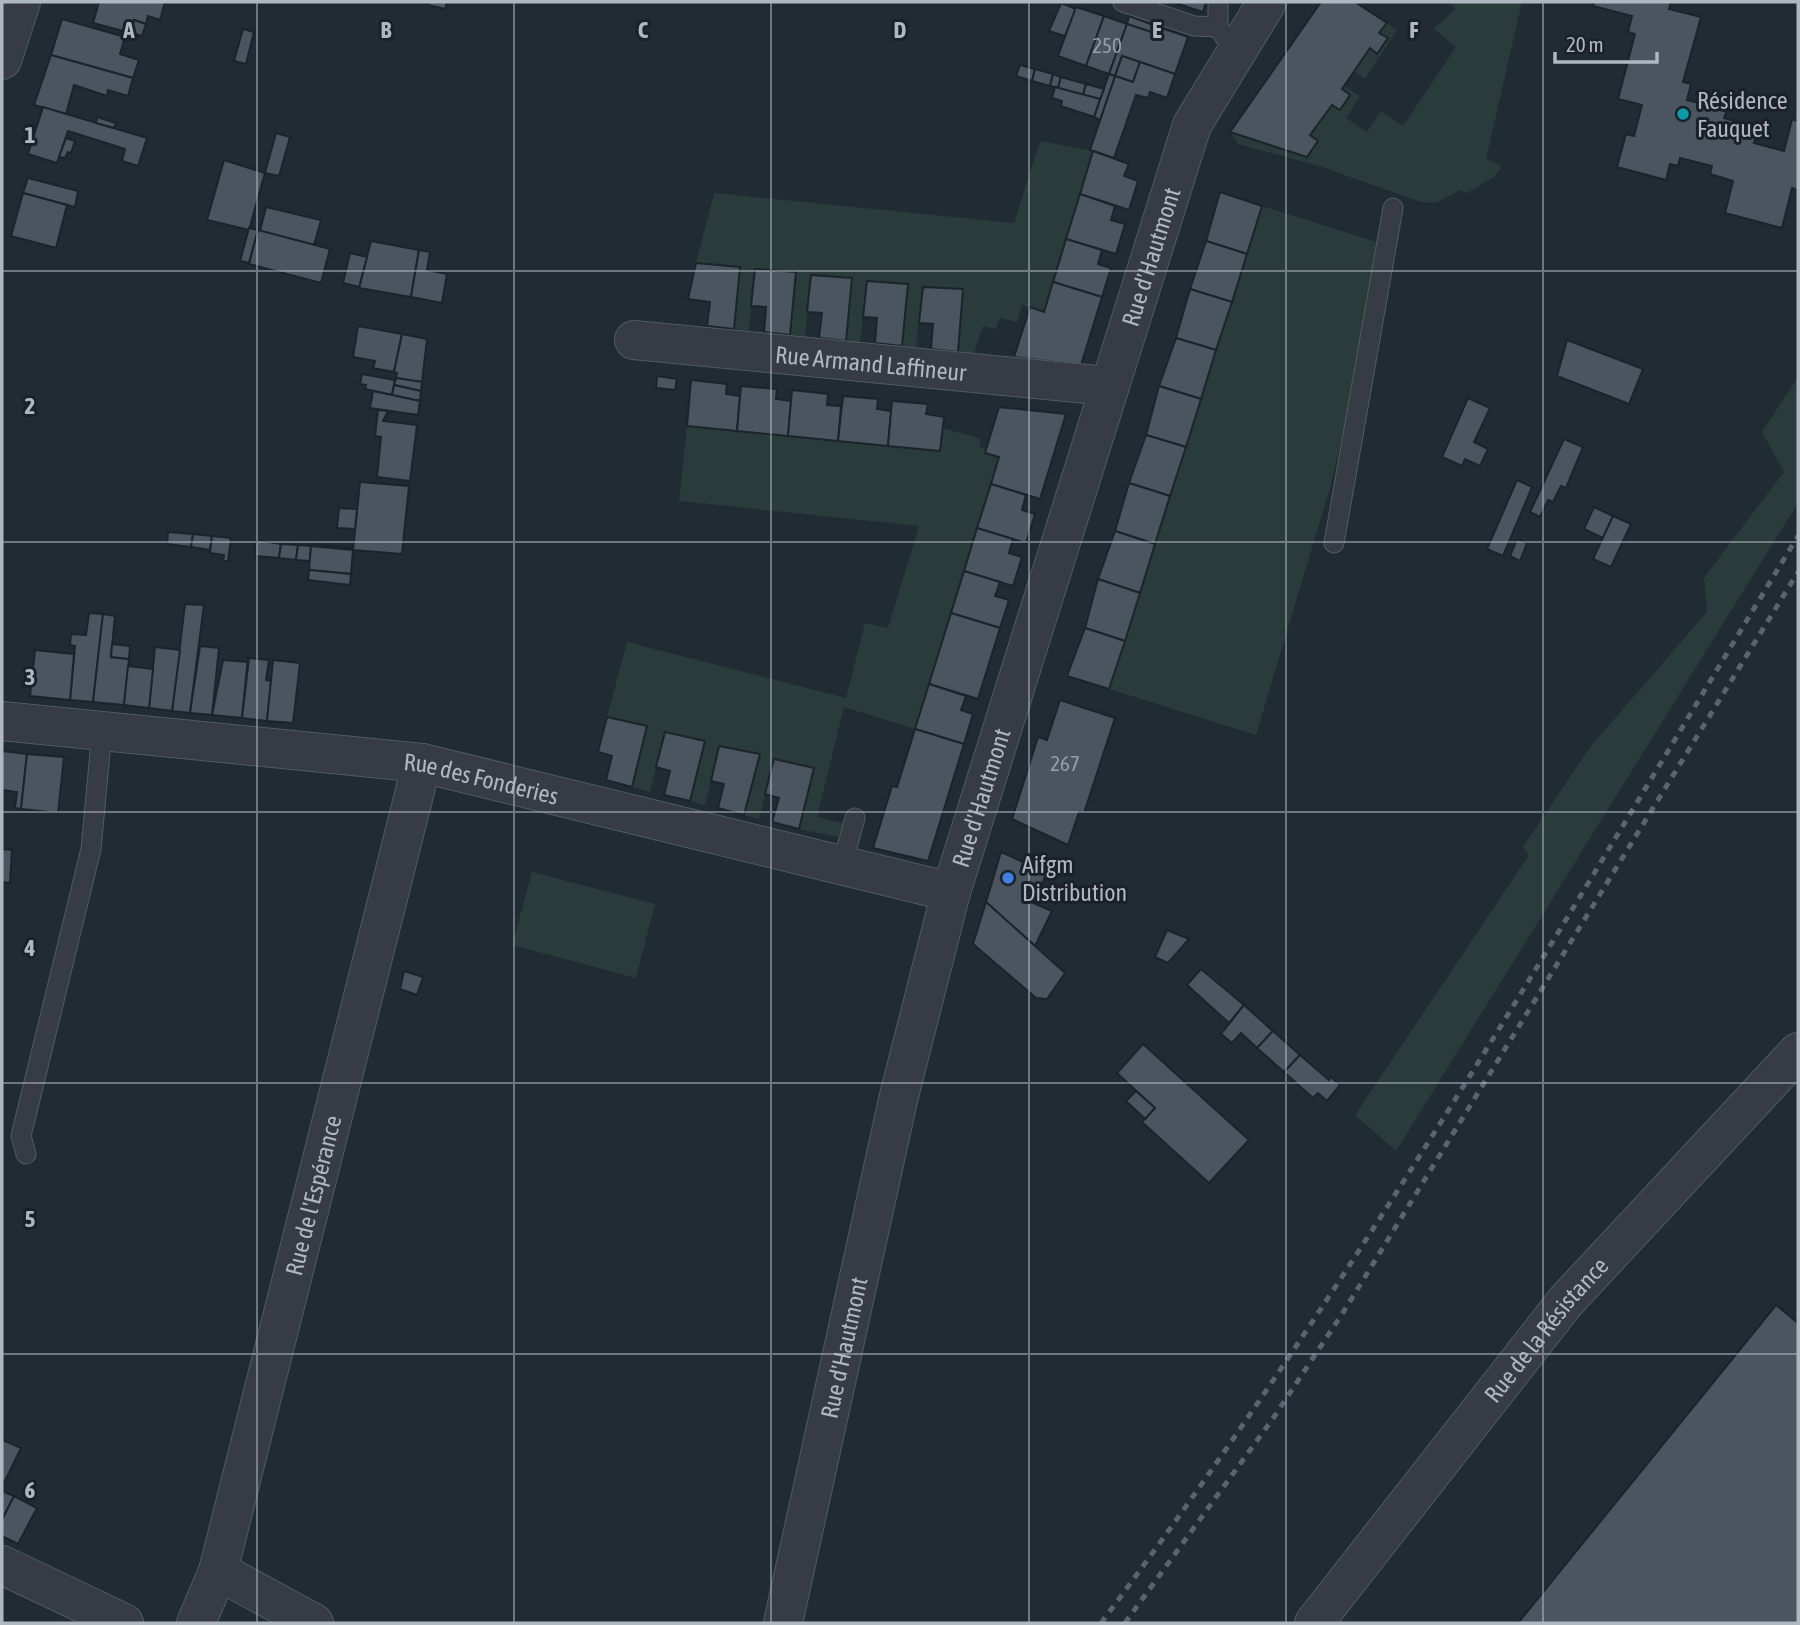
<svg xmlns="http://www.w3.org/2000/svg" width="1800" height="1625" viewBox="0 0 1800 1625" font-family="'Asap Condensed',sans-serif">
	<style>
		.green { fill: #293b3a }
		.building { fill: #4a555f; stroke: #1c232b; stroke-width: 2 }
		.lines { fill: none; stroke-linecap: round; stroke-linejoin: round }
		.service-casing { stroke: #525a62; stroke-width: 21 }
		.minor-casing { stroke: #525a62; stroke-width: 40 }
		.tertiary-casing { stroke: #525a62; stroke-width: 40 }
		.service { stroke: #353c44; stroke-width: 19 }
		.minor { stroke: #353c44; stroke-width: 38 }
		.tertiary { stroke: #353c44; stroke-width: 38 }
		.rail { stroke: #5b646e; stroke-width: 5; stroke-dasharray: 7 7; stroke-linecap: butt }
		.grid { fill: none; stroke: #afb7c1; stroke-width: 2; stroke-opacity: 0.55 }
		.culture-dot { fill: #0f9aa8; stroke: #1a2129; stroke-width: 2.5 }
		.shop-dot { fill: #3f7fe0; stroke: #1a2129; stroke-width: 2.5 }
		.labels { text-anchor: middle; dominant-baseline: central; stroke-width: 6; stroke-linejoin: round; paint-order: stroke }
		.number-label { font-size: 21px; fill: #969ea8 }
		.poi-label { font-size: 24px; fill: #afb7c1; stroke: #1a2129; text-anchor: start }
		.street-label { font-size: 24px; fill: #afb7c1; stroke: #1a2129 }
		.grid-label { font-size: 23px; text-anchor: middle; font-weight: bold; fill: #afb7c1; stroke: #1a2129; stroke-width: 6; stroke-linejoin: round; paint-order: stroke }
	</style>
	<rect width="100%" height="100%" fill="#212b34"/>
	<g class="green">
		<polygon points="1450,2 1522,2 1486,159 1500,165 1501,168 1494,177 1467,193 1461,190 1436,203 1421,202 1319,166 1238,144 1230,132 1298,153 1344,86 1360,96 1346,118 1367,132 1381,111 1403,126 1456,47 1434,29 1455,9"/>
		<polygon points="1387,23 1397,30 1365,79 1354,71"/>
		<polygon points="1040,141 1093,151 1044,312 1022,305 1017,322 1000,318 996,329 983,326 974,354 958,352 963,289 923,287 916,348 902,346 907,284 867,281 860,342 846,341 852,278 811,275 805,336 790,335 796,272 755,269 749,331 734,329 740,267 696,263 714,193 1014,223"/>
		<polygon points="1262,206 1377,242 1368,331 1329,491 1256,735 1109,689"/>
		<polygon points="1798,377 1798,503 1396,1151 1355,1115 1529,855 1523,847 1590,747 1707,612 1704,578 1784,472 1762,432"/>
		<polygon points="687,426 940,451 943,428 981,439 979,447 986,449 985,453 999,457 915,729 844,707 817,817 843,823 838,837 799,829 814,769 774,759 759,819 744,815 760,754 719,746 705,805 690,801 705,741 665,732 650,792 632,787 647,726 607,717 627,642 846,698 865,623 888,628 919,526 679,501"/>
		<polygon points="532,872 655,904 636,978 512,945"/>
	</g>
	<g class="building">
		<polygon points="99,2 165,2 160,20 148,16 146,24 134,20 131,33 93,23"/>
		<polygon points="429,2 447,2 445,9 428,5"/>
		<polygon points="1172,2 1206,2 1203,12"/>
		<polygon points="1321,2 1355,2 1387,23 1379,33 1388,38 1377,54 1370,48 1342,89 1350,95 1340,110 1332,105 1310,135 1318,141 1307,157 1230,132"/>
		<polygon points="1594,2 1671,2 1669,9 1701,17 1683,82 1691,84 1687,100 1727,110 1724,118 1758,127 1754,143 1784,151 1792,119 1798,121 1798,190 1792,188 1782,228 1725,213 1733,181 1710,174 1712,166 1680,158 1678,166 1670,164 1666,180 1617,167 1626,134 1634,136 1642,105 1618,99 1635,34 1628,32 1632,16 1593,6"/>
		<polygon points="1061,3 1076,9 1065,36 1049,31"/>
		<polygon points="1076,7 1104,16 1086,66 1058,56"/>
		<polygon points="1104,16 1127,24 1109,74 1086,66"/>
		<polygon points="1129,16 1156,26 1154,33 1127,24"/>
		<polygon points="62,19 125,37 120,54 139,60 133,78 51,55"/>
		<polygon points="134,20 146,24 142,36 131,33"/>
		<polygon points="1127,24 1154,33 1156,26 1188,37 1175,74 1122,56 1115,76 1109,74"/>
		<polygon points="243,29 254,32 246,64 234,61"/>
		<polygon points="51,55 133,78 128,96 108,90 107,96 74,85 66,114 34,105"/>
		<polygon points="1122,56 1140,62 1133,82 1115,76"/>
		<polygon points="1140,62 1175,74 1167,98 1150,92 1148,98 1136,95 1114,158 1090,150 1115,76 1133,82"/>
		<polygon points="1020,65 1035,69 1032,81 1016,76"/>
		<polygon points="1035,69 1053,74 1050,86 1032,81"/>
		<polygon points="1053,74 1061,77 1058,88 1050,86"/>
		<polygon points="1109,74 1115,76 1100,120 1094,117"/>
		<polygon points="1061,77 1086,84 1083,95 1058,88"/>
		<polygon points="1086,84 1104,89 1100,99 1083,95"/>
		<polygon points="1055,87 1100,99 1094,117 1061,106 1062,101 1052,98"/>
		<polygon points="43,107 147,138 138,166 122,161 125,149 68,131 57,163 28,154"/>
		<polygon points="97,117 116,123 114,128 96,123"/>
		<polygon points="276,133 290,137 279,176 265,173"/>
		<polygon points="66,138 75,141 71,153 68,152 65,158 59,157"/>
		<polygon points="1093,151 1129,164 1124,176 1138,181 1129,210 1080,194"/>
		<polygon points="224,160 265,173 249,230 207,220"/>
		<polygon points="28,178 78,191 75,207 23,193"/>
		<polygon points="1220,192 1262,206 1247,254 1206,241"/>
		<polygon points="23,193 67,205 56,248 11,236"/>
		<polygon points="1080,194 1115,206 1111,220 1125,224 1116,254 1066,239"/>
		<polygon points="266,207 321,220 314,245 260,231"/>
		<polygon points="249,228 258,230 249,263 240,261"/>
		<polygon points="258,230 330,249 321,283 249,264"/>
		<polygon points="1066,239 1102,250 1098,264 1111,268 1102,297 1053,282"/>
		<polygon points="371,241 419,250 411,297 359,288"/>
		<polygon points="1206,241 1247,254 1232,302 1190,289"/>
		<polygon points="419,250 430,252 427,270 447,274 442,303 411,297"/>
		<polygon points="350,253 367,257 359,287 343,283"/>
		<polygon points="696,263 740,267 734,329 707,326 710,302 688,299"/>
		<polygon points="755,269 796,272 790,335 764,332 766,307 751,306"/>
		<polygon points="811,275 852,278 846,341 819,338 822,313 807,312"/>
		<polygon points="867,281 908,284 902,346 875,343 877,318 863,317"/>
		<polygon points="1053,282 1102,297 1081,365 1014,357 1030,307 1044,312"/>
		<polygon points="923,287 963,289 958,352 931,349 933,324 919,323"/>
		<polygon points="1190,289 1232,302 1216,350 1176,338"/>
		<polygon points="358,326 402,334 394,372 373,368 375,361 353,357"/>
		<polygon points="402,334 427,339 422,382 396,378 397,373 394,372"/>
		<polygon points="1176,338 1216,350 1201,399 1159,386"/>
		<polygon points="1567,340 1643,369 1629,404 1557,376"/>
		<polygon points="362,374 395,380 392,395 365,389 366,385 360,384"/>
		<polygon points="657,376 677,379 675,390 656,388"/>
		<polygon points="396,378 422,382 421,391 394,385"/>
		<polygon points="691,380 727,384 726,394 740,396 737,431 687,426"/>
		<polygon points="394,385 421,391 420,401 392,395"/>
		<polygon points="741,386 777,389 776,399 791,401 788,436 737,431"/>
		<polygon points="1159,386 1201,399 1186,447 1146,435"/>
		<polygon points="792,390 828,394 827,405 841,406 838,441 788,436"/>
		<polygon points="373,391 420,401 418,415 370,408"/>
		<polygon points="843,396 878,399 877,409 891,411 888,446 838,441"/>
		<polygon points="1468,398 1490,408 1474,442 1488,449 1480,466 1465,459 1462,466 1442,457"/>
		<polygon points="892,401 928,404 926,414 944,417 940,451 888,446"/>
		<polygon points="999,407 1066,414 1040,499 991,484 999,457 985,453"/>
		<polygon points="378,410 388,411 383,421 417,425 410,481 377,477 381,437 375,436"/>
		<polygon points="1146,435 1186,447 1170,496 1129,483"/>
		<polygon points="1564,439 1583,447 1566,488 1561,486 1553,502 1548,500 1540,517 1530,512"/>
		<polygon points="1517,480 1532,487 1503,556 1487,549"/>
		<polygon points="360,482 409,486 402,554 353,550"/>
		<polygon points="1129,483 1170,496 1155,544 1115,531"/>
		<polygon points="991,484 1026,495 1022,510 1035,514 1026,543 977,528"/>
		<polygon points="1594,507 1613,516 1603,538 1584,529"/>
		<polygon points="339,508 357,509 355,529 337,528"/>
		<polygon points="1613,516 1631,524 1611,567 1593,559"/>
		<polygon points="977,528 1013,539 1009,553 1022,557 1013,586 964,571"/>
		<polygon points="1115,531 1155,544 1140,593 1098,579"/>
		<polygon points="168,532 193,534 191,547 167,544"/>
		<polygon points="193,534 212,536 210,550 191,547"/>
		<polygon points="212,536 231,538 228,561 223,561 224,555 210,553"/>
		<polygon points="1517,539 1527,543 1520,561 1510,556"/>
		<polygon points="256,540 281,544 279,558 255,556"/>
		<polygon points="281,544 298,545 296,560 279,558"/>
		<polygon points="312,544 353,548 353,550 311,546"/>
		<polygon points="298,545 311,546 310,561 296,560"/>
		<polygon points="311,546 353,550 351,574 309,570"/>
		<polygon points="309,570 351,574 350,585 308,580"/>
		<polygon points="964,571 1000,582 995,596 1009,600 1000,628 951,613"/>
		<polygon points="1098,579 1140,593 1125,641 1085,628"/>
		<polygon points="185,604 204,605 190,713 172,711"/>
		<polygon points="89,613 103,614 93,702 70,700 75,646 70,645 71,634 86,635"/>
		<polygon points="951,613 1000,628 978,699 929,684"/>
		<polygon points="103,614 115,616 111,657 129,659 124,705 93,702"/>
		<polygon points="1085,628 1125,641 1109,689 1067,676"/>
		<polygon points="112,644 130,646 129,659 111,657"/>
		<polygon points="200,646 219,648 212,715 190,713"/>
		<polygon points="155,647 180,650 172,711 149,708"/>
		<polygon points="35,650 74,654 70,700 30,696"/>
		<polygon points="248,657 242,718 212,715 223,660 247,662"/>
		<polygon points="249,658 269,660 266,680 271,681 267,721 242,718"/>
		<polygon points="273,660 300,663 293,723 267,721"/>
		<polygon points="128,666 153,669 149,708 124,705"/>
		<polygon points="929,684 966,696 961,710 973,714 964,744 915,729"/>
		<polygon points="1060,700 1115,718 1084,813 1079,812 1068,845 1012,819 1038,737 1047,740"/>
		<polygon points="607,717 647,726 632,787 606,780 612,756 598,752"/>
		<polygon points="915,729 964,744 928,861 873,848 892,786 897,787"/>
		<polygon points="665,732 705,741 690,801 664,795 670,771 656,767"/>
		<polygon points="719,746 760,754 744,815 718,808 724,784 711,781"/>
		<polygon points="2,751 27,754 21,809 15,808 17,792 2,790"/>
		<polygon points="27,754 64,757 58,813 21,809"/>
		<polygon points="774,759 814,768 799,829 772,822 779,798 765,794"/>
		<polygon points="2,849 12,850 10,883 2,882"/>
		<polygon points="1001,852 1047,873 1033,903 1052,911 1035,946 986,902"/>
		<polygon points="986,902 1065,973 1047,999 1036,998 973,944"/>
		<polygon points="1167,930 1189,939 1168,963 1155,957"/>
		<polygon points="1201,969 1244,1005 1229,1023 1187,985"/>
		<polygon points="404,971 423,977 417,995 400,989"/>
		<polygon points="1244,1005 1273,1031 1257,1048 1241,1033 1232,1043 1221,1034"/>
		<polygon points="1273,1031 1300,1055 1284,1072 1257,1048"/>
		<polygon points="1143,1044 1249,1140 1209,1183 1142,1122 1155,1108 1117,1073"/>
		<polygon points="1300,1055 1329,1080 1331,1077 1340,1085 1327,1101 1318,1093 1313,1098 1284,1072"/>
		<polygon points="1136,1091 1155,1108 1145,1119 1126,1101"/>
		<polygon points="1776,1305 1798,1323 1798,1623 1518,1623"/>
		<polygon points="3,1440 21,1448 2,1487 2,1443"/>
		<polygon points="2,1491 14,1496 2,1520"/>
		<polygon points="14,1496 37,1508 18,1544 2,1536 2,1520"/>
	</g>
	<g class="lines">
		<defs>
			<g id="service">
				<polyline points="1123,2 1194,26 1218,27"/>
				<polyline points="1218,2 1218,27 1225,37"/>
				<polyline points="1334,543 1393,208"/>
				<polyline points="842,865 855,818"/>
				<polyline points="26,1154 21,1136 91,849 102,731"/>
			</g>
			<g id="minor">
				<polyline points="2,60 21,2"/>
				<path id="s1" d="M634,340L1107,386"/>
				<path id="s2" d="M2,721L422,763L951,892"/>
				<polyline points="2,1565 124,1623"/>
				<polyline points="218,1571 314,1623"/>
				<path id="s3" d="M196,1623L218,1571L422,763"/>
				<path id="s4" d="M1314,1623L1566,1301L1798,1052"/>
			</g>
			<g id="tertiary">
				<path id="s5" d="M783,1623L898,1100L951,892L1192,125L1267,2"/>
			</g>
		</defs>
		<use href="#service" class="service-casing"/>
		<use href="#minor" class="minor-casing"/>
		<use href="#tertiary" class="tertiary-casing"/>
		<use href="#service" class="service"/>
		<use href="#minor" class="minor"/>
		<use href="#tertiary" class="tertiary"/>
		<g class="rail">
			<path d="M1101,1623C1359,1278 1574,904 1798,536"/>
			<polyline points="1125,1623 1274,1417 1344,1311 1798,572"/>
		</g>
	</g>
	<path class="grid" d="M257,2V1623M514,2V1623M771,2V1623M1029,2V1623M1286,2V1623M1543,2V1623M2,271H1798M2,542H1798M2,812H1798M2,1083H1798M2,1354H1798"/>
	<circle class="culture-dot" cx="1683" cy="114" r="7"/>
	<circle class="shop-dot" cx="1008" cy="878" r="7"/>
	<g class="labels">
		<g class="number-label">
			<text x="1107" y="45">250</text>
			<text x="1065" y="763">267</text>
		</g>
		<g class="poi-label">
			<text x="1697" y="100">Résidence<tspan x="1697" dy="28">Fauquet</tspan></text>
			<text x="1022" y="864">Aifgm<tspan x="1022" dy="28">Distribution</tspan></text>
		</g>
		<g class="street-label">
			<text stroke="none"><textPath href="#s5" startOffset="1416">Rue d'Hautmont</textPath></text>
			<text stroke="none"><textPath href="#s1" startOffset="238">Rue Armand Laffineur</textPath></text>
			<text stroke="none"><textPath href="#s2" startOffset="483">Rue des Fonderies</textPath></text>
			<text stroke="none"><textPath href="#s5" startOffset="849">Rue d'Hautmont</textPath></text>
			<text stroke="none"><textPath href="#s3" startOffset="444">Rue de l'Espérance</textPath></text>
			<text stroke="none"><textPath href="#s4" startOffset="374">Rue de la Résistance</textPath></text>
			<text stroke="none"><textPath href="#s5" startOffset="282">Rue d'Hautmont</textPath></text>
		</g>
	</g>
	<g class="grid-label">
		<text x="129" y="38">A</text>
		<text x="386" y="38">B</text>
		<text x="643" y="38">C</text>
		<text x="900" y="38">D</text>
		<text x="1157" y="38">E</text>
		<text x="1414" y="38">F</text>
		<text x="30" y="143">1</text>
		<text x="30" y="414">2</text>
		<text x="30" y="685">3</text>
		<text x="30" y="956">4</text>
		<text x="30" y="1227">5</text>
		<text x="30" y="1498">6</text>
	</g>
	<rect width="1800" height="1625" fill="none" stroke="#afb7c1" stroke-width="7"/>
	<path d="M1555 52v10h102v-10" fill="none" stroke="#afb7c1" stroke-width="3.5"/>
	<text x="1566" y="52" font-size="21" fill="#afb7c1" stroke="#1a2129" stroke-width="5" paint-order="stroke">20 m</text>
</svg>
